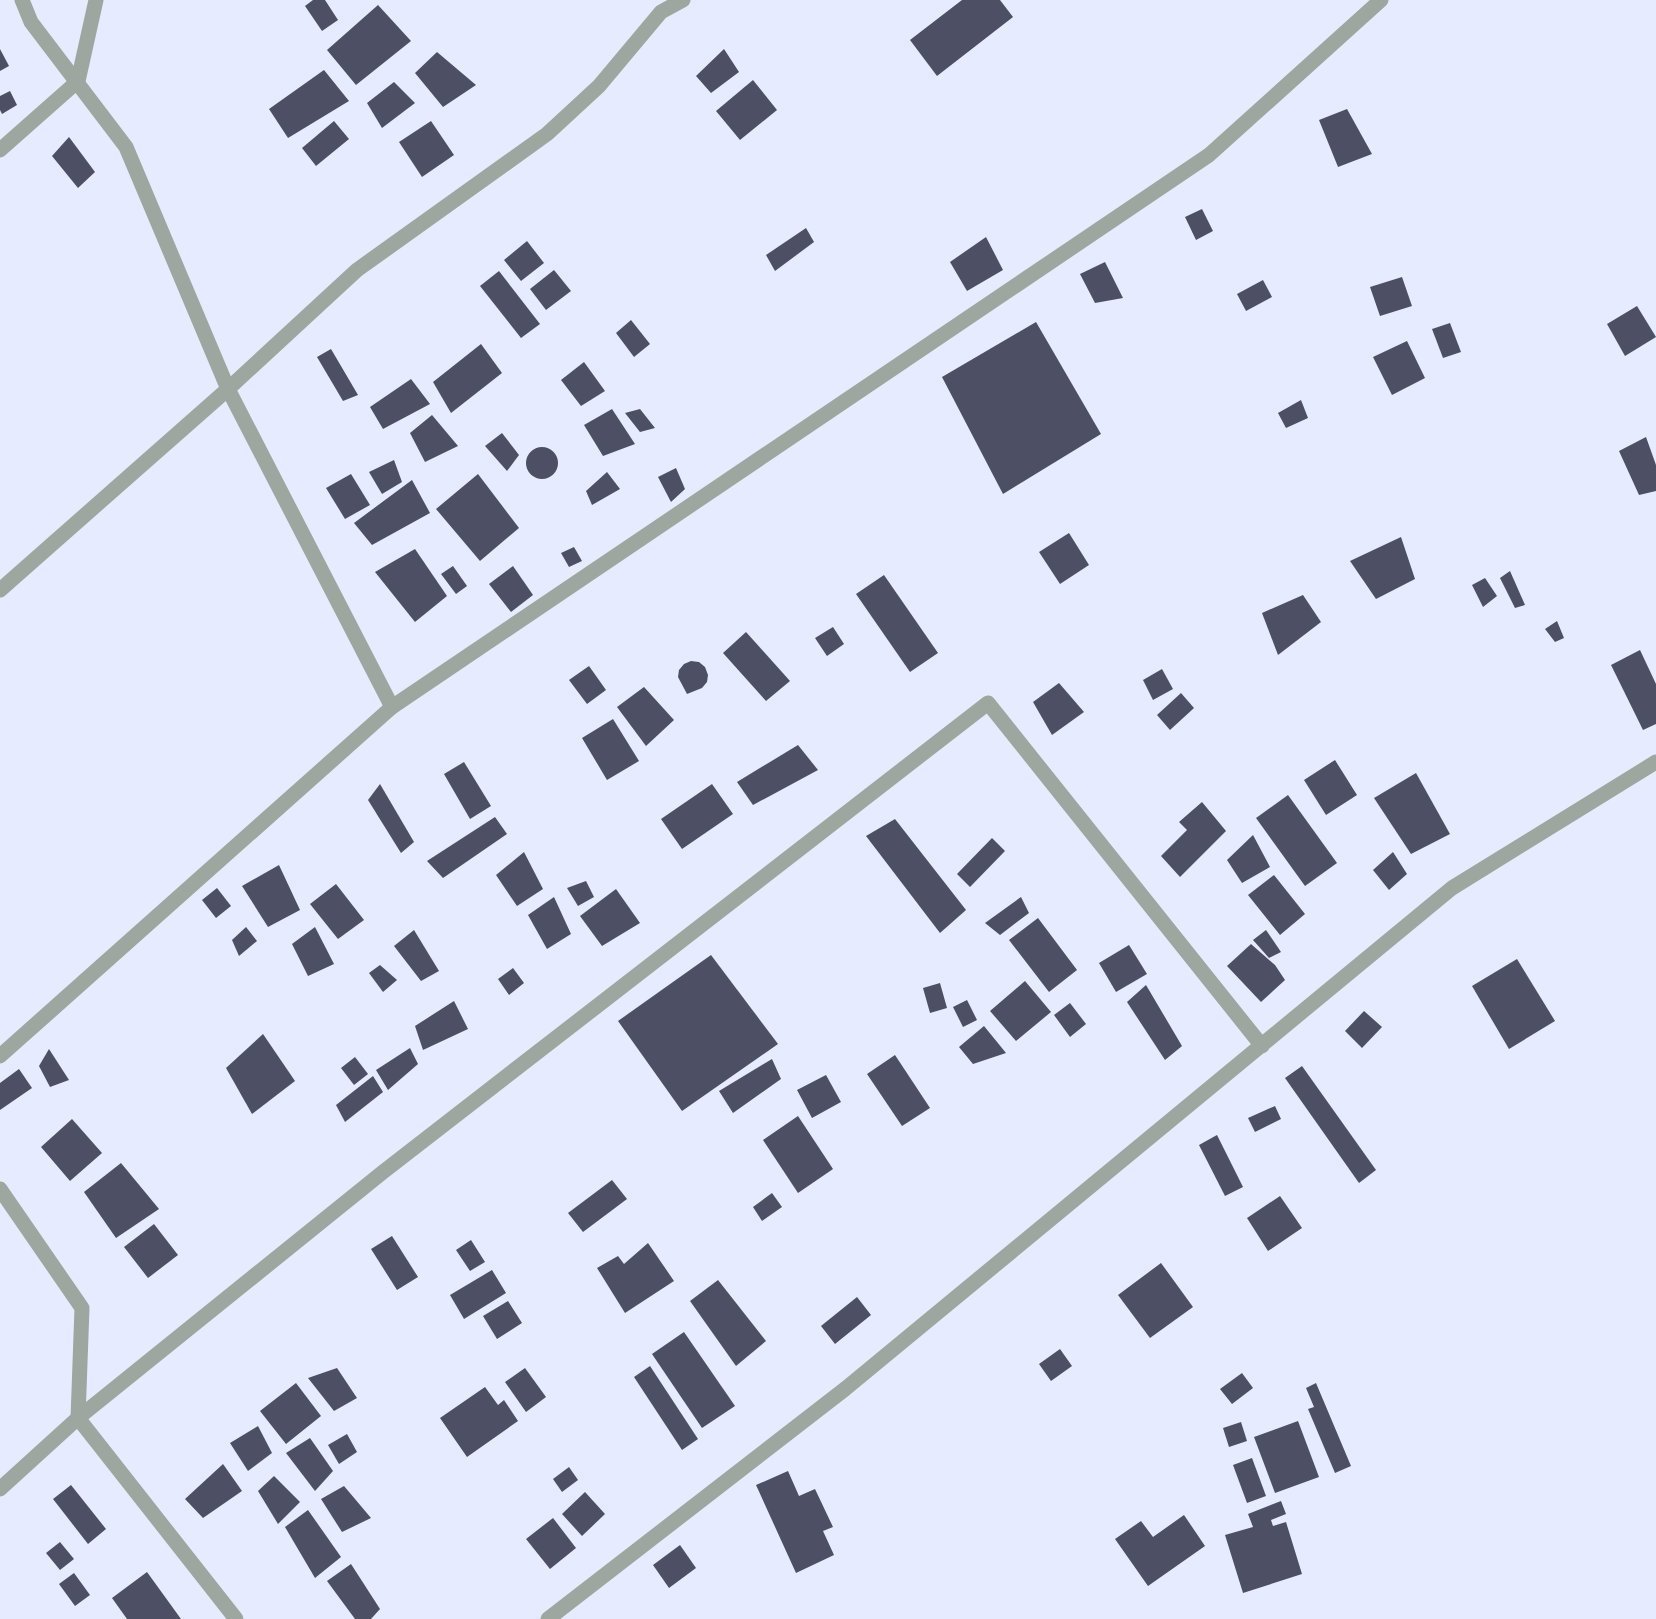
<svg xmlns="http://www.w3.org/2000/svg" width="1656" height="1619" viewBox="0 0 1656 1619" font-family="Roboto,sans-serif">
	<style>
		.building { fill: #4d5065 }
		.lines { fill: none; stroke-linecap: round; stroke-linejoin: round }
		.minor { stroke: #9da79f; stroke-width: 15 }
	</style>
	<rect width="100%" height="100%" fill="#e7ebff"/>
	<g class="building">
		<polygon points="313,0 325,0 338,20 322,31 305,6"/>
		<polygon points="962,0 1000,0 1013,17 937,76 910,40"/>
		<polygon points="378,5 411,41 356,85 327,50"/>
		<polygon points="0,49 9,66 0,71"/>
		<polygon points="724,49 739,72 711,93 696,76"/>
		<polygon points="437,52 476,85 443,107 415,73"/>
		<polygon points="324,70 349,101 288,138 269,109"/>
		<polygon points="753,80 777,110 740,140 716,111"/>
		<polygon points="394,82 415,103 382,128 367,103"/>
		<polygon points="10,91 17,105 2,114 0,110 0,96"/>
		<polygon points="1347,109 1372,154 1338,167 1319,120"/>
		<polygon points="334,121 349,139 316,166 302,148"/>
		<polygon points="431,121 454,155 422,177 399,142"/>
		<polygon points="69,137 95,172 78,188 52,156"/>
		<polygon points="1202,209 1213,231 1196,240 1185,217"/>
		<polygon points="806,228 814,242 775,271 766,255"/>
		<polygon points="986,237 1003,270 967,291 950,262"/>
		<polygon points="527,241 544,263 521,281 504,260"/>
		<polygon points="1105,262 1123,298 1095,303 1080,274"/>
		<polygon points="554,270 571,291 546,310 530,289"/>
		<polygon points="499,271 540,324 521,338 480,286"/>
		<polygon points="1402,277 1412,306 1380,316 1370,287"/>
		<polygon points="1263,280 1272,297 1246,311 1237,294"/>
		<polygon points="1637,306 1656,337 1625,356 1607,324"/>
		<polygon points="631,320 650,344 634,357 616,333"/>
		<polygon points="1036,322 1101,434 1003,494 942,377"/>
		<polygon points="1450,323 1461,352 1443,358 1432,329"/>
		<polygon points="1407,341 1425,378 1392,395 1373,357"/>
		<polygon points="481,344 502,373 451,413 433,382"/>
		<polygon points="331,349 358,395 343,401 317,357"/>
		<polygon points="584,362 605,391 581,406 561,380"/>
		<polygon points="411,379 430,404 383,429 370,407"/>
		<polygon points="1301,400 1308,418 1286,428 1278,413"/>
		<polygon points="612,409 635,444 603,456 584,425"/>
		<polygon points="640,409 655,428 640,432 625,413"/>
		<polygon points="432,415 458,446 425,462 410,433"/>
		<polygon points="502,433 519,455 507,471 485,446"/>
		<polygon points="1646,437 1656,465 1656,491 1639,495 1619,451"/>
		<circle cx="542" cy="463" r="16"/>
		<polygon points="394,460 402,482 382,494 369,472"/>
		<polygon points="676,468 685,489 671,502 658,477"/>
		<polygon points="607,472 620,489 592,505 586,491"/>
		<polygon points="351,474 370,505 345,519 326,488"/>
		<polygon points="478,474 519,528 480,561 436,509"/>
		<polygon points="412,480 430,513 372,545 354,523"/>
		<polygon points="1069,533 1089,565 1060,584 1039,552"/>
		<polygon points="1401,537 1415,579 1376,599 1350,561"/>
		<polygon points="574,547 582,561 569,567 561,553"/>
		<polygon points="415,549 447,596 415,622 375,572"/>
		<polygon points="453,566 467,586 456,594 441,574"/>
		<polygon points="513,566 533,595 511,612 489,584"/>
		<polygon points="1510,571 1525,605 1515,608 1500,578"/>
		<polygon points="884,575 938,653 910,672 856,594"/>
		<polygon points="1485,578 1497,596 1483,607 1472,585"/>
		<polygon points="1303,595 1321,622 1278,655 1262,613"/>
		<polygon points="1557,621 1564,638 1555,642 1545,629"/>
		<polygon points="833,627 844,644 827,656 815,638"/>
		<polygon points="746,632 790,681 766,701 723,653"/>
		<polygon points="1640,650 1656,684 1656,724 1643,730 1611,665"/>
		<polygon points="691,661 699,662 705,667 708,675 707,682 702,688 687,694 678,677 679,670 684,664"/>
		<polygon points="589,666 606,690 587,704 569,680"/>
		<polygon points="1162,669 1173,689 1153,700 1143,680"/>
		<polygon points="1059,683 1084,712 1052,735 1033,702"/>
		<polygon points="644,687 674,720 646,746 617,707"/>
		<polygon points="1181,693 1194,708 1170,730 1157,715"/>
		<polygon points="613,719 639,761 607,780 582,738"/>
		<polygon points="798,745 818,770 753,805 737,782"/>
		<polygon points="1335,760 1357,795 1326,815 1304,780"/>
		<polygon points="464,762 491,806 470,819 444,774"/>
		<polygon points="1416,773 1450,834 1411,854 1374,798"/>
		<polygon points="380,784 414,842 401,853 368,800"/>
		<polygon points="712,784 733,814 682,849 661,819"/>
		<polygon points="1288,795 1337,863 1305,886 1256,818"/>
		<polygon points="1202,802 1226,831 1180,877 1161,856 1187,830 1179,822"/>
		<polygon points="495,817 507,834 443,878 427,861"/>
		<polygon points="895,819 966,910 940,933 866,836"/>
		<polygon points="1253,835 1270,867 1242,883 1227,860"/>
		<polygon points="992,838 1005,851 970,887 957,874"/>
		<polygon points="524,852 543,889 517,906 496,875"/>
		<polygon points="1393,852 1407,874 1389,890 1373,870"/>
		<polygon points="279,865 300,910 268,927 242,886"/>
		<polygon points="1274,875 1305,914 1280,935 1248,895"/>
		<polygon points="586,881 594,897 578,906 567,888"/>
		<polygon points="336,884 364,920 338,939 310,904"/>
		<polygon points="217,888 231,906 216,918 202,900"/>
		<polygon points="616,889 640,923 602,946 580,916"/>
		<polygon points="554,897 571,934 547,949 528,915"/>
		<polygon points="1021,897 1029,913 1000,935 985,923"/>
		<polygon points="1038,918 1077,970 1049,992 1009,940"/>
		<polygon points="246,927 257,941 239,956 232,940"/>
		<polygon points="315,927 334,964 308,976 292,944"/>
		<polygon points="414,930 439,971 421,981 394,946"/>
		<polygon points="1266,930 1281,952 1269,958 1253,940"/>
		<polygon points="1251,944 1275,965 1285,980 1261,1002 1227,966"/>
		<polygon points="1129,945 1147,974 1116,992 1099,963"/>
		<polygon points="711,955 778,1044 682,1111 618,1021"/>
		<polygon points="1517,959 1555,1021 1509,1049 1472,986"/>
		<polygon points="380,965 397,980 383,992 369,973"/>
		<polygon points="513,968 524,983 509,995 498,979"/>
		<polygon points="1025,981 1051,1012 1016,1041 990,1011"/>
		<polygon points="940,983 947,1008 930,1013 923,988"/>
		<polygon points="1146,985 1182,1046 1165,1060 1127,1002"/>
		<polygon points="967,1000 977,1020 963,1027 953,1007"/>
		<polygon points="454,1001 468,1029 423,1050 415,1026"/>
		<polygon points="1070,1003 1086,1024 1070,1037 1054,1015"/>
		<polygon points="1364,1011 1382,1027 1362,1048 1345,1031"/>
		<polygon points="984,1026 1006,1053 973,1064 959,1047"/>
		<polygon points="263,1034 295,1081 252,1114 226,1068"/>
		<polygon points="410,1048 418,1064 388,1090 376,1070"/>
		<polygon points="49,1049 69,1080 50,1087 39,1066"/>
		<polygon points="895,1055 930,1108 902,1126 867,1074"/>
		<polygon points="355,1057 368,1074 354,1085 341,1068"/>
		<polygon points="772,1059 781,1079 733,1113 719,1091"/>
		<polygon points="1302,1066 1376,1170 1359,1183 1285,1078"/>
		<polygon points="19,1069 32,1088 0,1110 0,1083"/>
		<polygon points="826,1075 841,1102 812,1118 797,1090"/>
		<polygon points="373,1076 383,1092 345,1122 336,1105"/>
		<polygon points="1275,1106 1281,1119 1255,1132 1248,1118"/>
		<polygon points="798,1116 833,1169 798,1193 763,1140"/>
		<polygon points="72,1119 102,1153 70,1181 41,1147"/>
		<polygon points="1217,1135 1243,1187 1225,1196 1199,1145"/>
		<polygon points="121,1163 159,1209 116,1238 84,1192"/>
		<polygon points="612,1180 627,1199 583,1232 568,1213"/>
		<polygon points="772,1193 782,1207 762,1221 753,1207"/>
		<polygon points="1280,1196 1302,1228 1268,1251 1247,1218"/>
		<polygon points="154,1224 178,1255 148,1278 124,1247"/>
		<polygon points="392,1236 418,1277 397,1290 371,1249"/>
		<polygon points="471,1240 485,1262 470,1271 456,1250"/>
		<polygon points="648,1243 674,1281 625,1313 597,1268 618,1256 624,1264"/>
		<polygon points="1161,1263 1193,1307 1150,1338 1118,1295"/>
		<polygon points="492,1270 506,1293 464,1319 450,1295"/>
		<polygon points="718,1280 766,1341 736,1366 690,1301"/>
		<polygon points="857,1297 871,1315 835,1344 821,1326"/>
		<polygon points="508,1301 522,1323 497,1339 483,1316"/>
		<polygon points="684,1332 735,1406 702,1428 652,1354"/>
		<polygon points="1060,1349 1072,1366 1051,1381 1039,1364"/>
		<polygon points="650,1366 698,1439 682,1450 634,1377"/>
		<polygon points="337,1368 357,1398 334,1411 308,1378"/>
		<polygon points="525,1368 546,1397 526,1412 505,1382"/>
		<polygon points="1242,1373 1253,1388 1232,1404 1220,1389"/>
		<polygon points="296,1383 321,1416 286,1444 260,1411"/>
		<polygon points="1316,1383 1351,1466 1335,1473 1308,1409 1314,1407 1306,1388"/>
		<polygon points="485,1387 498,1405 504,1400 518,1421 467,1457 440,1418"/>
		<polygon points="1298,1421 1319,1477 1275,1493 1254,1437"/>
		<polygon points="1241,1422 1247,1441 1229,1447 1223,1428"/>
		<polygon points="258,1426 272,1453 248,1471 230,1443"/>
		<polygon points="347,1434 357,1452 339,1464 328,1445"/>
		<polygon points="310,1438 333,1471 315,1491 286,1453"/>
		<polygon points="1252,1458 1266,1496 1247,1503 1233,1465"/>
		<polygon points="223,1464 242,1491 203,1518 185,1499"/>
		<polygon points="569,1467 578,1480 562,1492 553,1479"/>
		<polygon points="788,1471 799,1496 815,1489 833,1527 823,1531 834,1555 796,1573 756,1485"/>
		<polygon points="274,1476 300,1502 278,1524 258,1491"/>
		<polygon points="71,1485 106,1529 88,1544 53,1499"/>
		<polygon points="344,1486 371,1518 342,1532 321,1499"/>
		<polygon points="585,1492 605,1514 582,1536 562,1514"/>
		<polygon points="1281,1501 1286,1514 1271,1520 1273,1526 1286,1522 1302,1574 1243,1593 1225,1535 1253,1527 1248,1514"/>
		<polygon points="308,1510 341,1557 315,1578 285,1527"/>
		<polygon points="1184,1515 1205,1546 1148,1586 1115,1539 1141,1521 1153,1537"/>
		<polygon points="553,1518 576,1548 550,1569 526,1539"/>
		<polygon points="60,1542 74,1559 60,1570 46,1553"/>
		<polygon points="680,1545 696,1568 669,1588 653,1565"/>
		<polygon points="351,1564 380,1609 371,1619 355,1619 327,1581"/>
		<polygon points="147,1572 181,1619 127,1619 112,1598"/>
		<polygon points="74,1573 90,1595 75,1606 59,1584"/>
	</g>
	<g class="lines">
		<g class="minor">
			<polyline points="22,0 31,22 126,147 228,389 392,707"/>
			<polyline points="0,150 78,81 96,0"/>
			<polyline points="0,590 228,389 357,270 547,134 599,86 661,12 683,0"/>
			<polyline points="0,1056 392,707 1209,155 1381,0"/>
			<polyline points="0,1189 82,1308 78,1418 236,1619"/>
			<polyline points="0,1489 78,1418 383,1172 988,703 1262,1046"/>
			<polyline points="548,1619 845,1389 1452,888 1656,762"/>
		</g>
	</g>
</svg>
